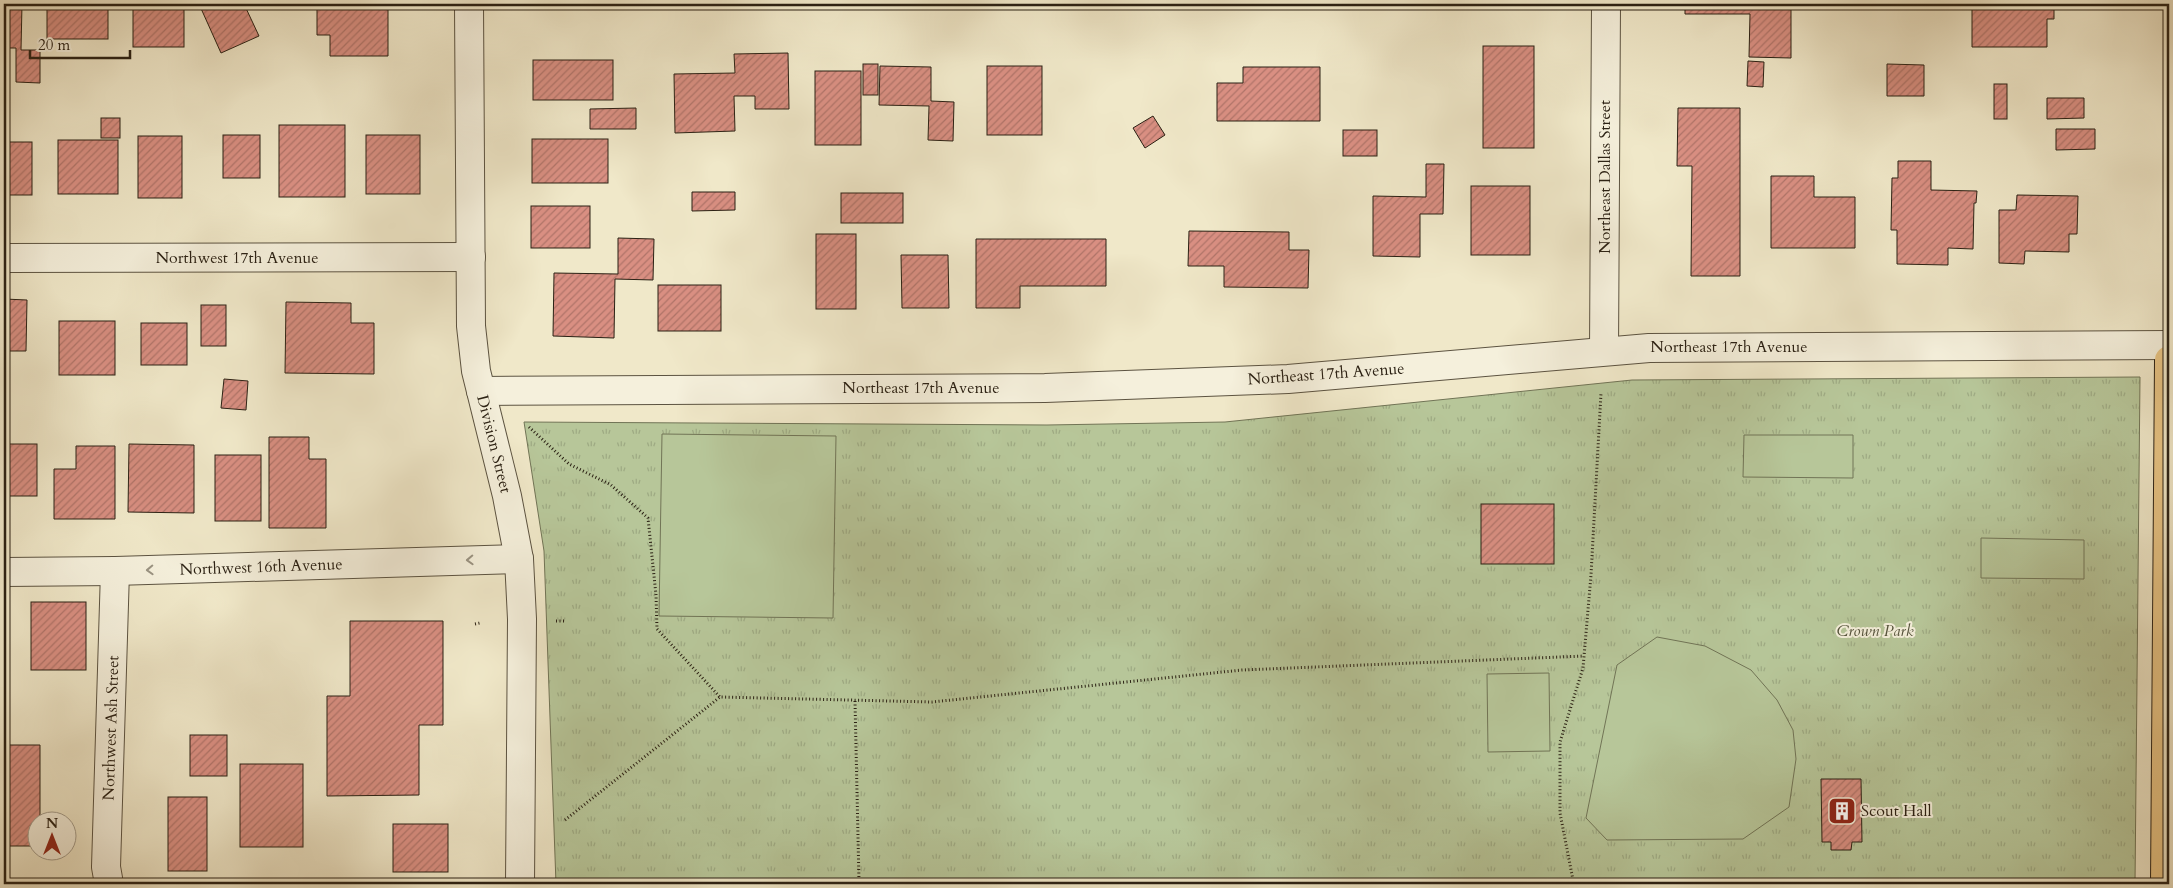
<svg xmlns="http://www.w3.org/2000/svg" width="2173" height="888" viewBox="0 0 2173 888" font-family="Cardo,serif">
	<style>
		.grass { fill: url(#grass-tufts); stroke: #717456 }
		.pitch { fill: #b7c699; stroke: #717456 }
		.building { fill: url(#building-hatch); stroke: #2b2114 }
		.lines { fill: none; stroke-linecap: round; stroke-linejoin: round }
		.minor-casing { stroke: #5c5341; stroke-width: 30 }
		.major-casing { stroke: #2b2114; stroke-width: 30 }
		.path { stroke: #2b2114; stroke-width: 3; stroke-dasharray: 1 2.5; stroke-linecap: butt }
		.minor { stroke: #f5f0dc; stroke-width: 28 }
		.major { stroke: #e8c484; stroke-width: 28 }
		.oneway { stroke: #9a9382 }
		.labels { text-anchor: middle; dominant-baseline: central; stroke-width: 4; stroke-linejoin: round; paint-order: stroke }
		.street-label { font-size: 16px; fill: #2b2114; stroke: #f5f0dc }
		.park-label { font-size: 16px; font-style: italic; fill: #55533c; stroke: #f5f0dc }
		.poi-label { font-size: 16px; fill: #2b2114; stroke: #f5f0dc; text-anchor: start }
	</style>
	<defs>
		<pattern id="grass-tufts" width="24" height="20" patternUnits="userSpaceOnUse" patternTransform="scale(1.25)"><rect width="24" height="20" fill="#b7c699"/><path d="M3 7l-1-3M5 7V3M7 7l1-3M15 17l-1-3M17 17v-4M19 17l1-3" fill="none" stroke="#9eaa83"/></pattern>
		<pattern id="building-hatch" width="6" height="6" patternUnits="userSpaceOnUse" patternTransform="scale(1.25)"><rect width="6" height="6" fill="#d98f82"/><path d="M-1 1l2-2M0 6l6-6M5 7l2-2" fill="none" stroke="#b07469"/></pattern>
	</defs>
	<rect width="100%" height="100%" fill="#f0e8c9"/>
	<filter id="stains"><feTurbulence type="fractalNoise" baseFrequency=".004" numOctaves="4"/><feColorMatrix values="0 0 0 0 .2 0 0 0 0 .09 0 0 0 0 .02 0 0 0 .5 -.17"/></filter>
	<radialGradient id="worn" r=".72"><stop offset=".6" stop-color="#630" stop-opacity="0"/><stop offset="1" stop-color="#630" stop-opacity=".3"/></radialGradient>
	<polygon class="grass" points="2140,377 2135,884 556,884 544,551 524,422 1047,425 1225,422 1632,380"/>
	<g class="pitch">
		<polygon points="662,434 836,436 833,618 659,616"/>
		<polygon points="1744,435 1853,435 1853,478 1743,477"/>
		<polygon points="1981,538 2084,540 2084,579 1981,578"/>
		<polygon points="1657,637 1705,646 1751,670 1777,700 1793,730 1796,759 1789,807 1743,839 1607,840 1586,818 1617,665"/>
		<polygon points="1549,673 1550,751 1488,752 1487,674"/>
	</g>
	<g class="building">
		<polygon points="4,4 22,4 21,50 40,50 40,83 16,82 16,48 4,48"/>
		<rect x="47" y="4" width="61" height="35"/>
		<rect x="133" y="4" width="51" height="43"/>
		<polygon points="199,4 244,4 259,36 221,53"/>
		<polygon points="317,4 388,4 388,56 330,56 330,35 317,35"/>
		<polygon points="1685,4 1791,5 1791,58 1749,57 1750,14 1685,14"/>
		<polygon points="1972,4 2054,4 2054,19 2047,19 2047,47 1972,47"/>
		<rect x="1483" y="46" width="51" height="102"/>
		<polygon points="788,53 789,109 755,109 755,96 734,96 735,131 675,133 674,74 735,73 734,54"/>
		<rect x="533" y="60" width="80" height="40"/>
		<polygon points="1748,61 1764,62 1763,87 1747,86"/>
		<rect x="863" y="64" width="15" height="31"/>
		<polygon points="1887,64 1924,65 1924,96 1887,96"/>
		<polygon points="880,66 931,67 931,101 954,102 953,141 928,140 929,106 879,105"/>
		<rect x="987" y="66" width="55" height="69"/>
		<polygon points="1243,67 1320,67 1320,121 1217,121 1217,83 1243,83"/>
		<rect x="815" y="71" width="46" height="74"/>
		<rect x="1994" y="84" width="13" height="35"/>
		<polygon points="2047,98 2084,98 2084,118 2047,119"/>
		<polygon points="636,108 636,129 590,129 590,109"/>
		<polygon points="1678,108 1740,108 1740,276 1691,276 1692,166 1677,166"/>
		<polygon points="1153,116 1165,135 1145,148 1133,128"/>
		<rect x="101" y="118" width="19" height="20"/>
		<rect x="279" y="125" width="66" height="72"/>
		<polygon points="2056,129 2095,129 2095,149 2056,150"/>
		<rect x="1343" y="130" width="34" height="26"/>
		<rect x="223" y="135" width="37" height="43"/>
		<rect x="366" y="135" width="54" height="59"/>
		<rect x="138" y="136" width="44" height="62"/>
		<rect x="532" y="139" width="76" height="44"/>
		<rect x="58" y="140" width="60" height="54"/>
		<rect x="4" y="142" width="28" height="53"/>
		<polygon points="1898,161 1931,161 1931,190 1977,191 1976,203 1974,203 1973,249 1948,248 1948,265 1897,264 1897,230 1891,230 1892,178 1898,178"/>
		<polygon points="1426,164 1444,164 1443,214 1420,214 1420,257 1373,256 1373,196 1426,197"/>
		<polygon points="1771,176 1814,176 1814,197 1855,197 1855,248 1771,248"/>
		<rect x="1471" y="186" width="59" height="69"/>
		<polygon points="692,192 735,192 735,210 692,211"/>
		<rect x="841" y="193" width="62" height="30"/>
		<polygon points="2017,195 2078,196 2077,234 2069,234 2069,252 2025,251 2024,264 1999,263 1999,210 2016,210"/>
		<rect x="531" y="206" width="59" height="42"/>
		<polygon points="1189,231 1289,232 1289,250 1309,250 1308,288 1224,287 1224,266 1188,266"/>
		<rect x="816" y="234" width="40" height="75"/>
		<polygon points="618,238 654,239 653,280 615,279 614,338 553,336 554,273 618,274"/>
		<polygon points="976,239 1106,239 1106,286 1020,286 1020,308 976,308"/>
		<polygon points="901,255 948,255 949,308 902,308"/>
		<rect x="658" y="285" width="63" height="46"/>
		<polygon points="4,299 27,300 26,351 4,351"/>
		<polygon points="286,302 351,303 351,323 374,323 374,374 285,373"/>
		<rect x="201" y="305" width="25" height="41"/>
		<rect x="59" y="321" width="56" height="54"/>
		<rect x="141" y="323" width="46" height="42"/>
		<polygon points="224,379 248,381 246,410 221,408"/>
		<polygon points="269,437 309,437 309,459 326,459 326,528 269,528"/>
		<rect x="4" y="444" width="33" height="52"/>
		<polygon points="129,444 194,445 194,513 128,512"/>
		<polygon points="76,446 115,446 115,519 54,519 54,469 76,469"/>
		<rect x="215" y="455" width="46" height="66"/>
		<rect x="1481" y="504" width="73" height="60"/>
		<rect x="31" y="602" width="55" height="68"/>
		<polygon points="350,621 443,621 443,725 419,725 419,795 327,796 327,696 350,696"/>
		<rect x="190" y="735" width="37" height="41"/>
		<polygon points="4,745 40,745 40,820 38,820 38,846 4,846"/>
		<rect x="240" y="764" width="63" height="83"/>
		<polygon points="1821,779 1861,779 1862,842 1852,842 1851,850 1831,850 1831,842 1822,842"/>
		<rect x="168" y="797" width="39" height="74"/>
		<rect x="393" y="824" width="55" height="48"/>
	</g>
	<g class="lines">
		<defs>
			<g id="minor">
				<polyline points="469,4 471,326 476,371 507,496 519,559 522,619 520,884"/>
				<polyline points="4,258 471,257"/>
				<polyline points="1604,351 1606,4"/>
				<polyline points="481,391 1045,388 1288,379 1649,348 2169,345"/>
				<polyline points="4,572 115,571 519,559"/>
				<polyline points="109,884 106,867 115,571"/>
			</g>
			<polyline id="major" points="2165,884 2169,360"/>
		</defs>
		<use href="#minor" class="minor-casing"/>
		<use href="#major" class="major-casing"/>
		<g class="path">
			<polyline points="529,427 569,464 611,485 648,518 656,595 657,629 720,697"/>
			<polyline points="556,621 564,621"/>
			<polyline points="475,624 480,623"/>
			<polyline points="855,701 859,882"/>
			<polyline points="565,820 720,697 932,702 1242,670 1584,656"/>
			<polyline points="1573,880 1560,813 1560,742 1583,668 1591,575 1601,393"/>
		</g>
		<use href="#minor" class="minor"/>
		<use href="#major" class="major"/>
	</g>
	<defs><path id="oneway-chevron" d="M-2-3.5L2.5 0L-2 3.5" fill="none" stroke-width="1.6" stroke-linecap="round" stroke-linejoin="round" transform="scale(1.25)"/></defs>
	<g class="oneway">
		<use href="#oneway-chevron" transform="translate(470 560) rotate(178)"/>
		<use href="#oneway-chevron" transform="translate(150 570) rotate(178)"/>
	</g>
	<defs>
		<symbol id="building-square" viewBox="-11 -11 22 22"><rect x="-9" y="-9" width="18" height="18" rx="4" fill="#8f2418" stroke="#f5f0dc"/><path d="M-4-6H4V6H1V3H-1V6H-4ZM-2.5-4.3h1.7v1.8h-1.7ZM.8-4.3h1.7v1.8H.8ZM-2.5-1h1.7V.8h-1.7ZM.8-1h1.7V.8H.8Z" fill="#fff"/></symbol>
	</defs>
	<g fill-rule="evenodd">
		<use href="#building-square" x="1826" y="795" width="32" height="32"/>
	</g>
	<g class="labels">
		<g class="street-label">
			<text transform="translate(1605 177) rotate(-90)">Northeast Dallas Street</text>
			<text x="237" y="258">Northwest 17th Avenue</text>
			<text x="1729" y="347">Northeast 17th Avenue</text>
			<text transform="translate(1326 374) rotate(-4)">Northeast 17th Avenue</text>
			<text x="921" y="388">Northeast 17th Avenue</text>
			<text transform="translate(494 444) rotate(76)">Division Street</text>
			<text transform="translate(261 567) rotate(-2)">Northwest 16th Avenue</text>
			<text transform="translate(111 728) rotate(-88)">Northwest Ash Street</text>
		</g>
		<g class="park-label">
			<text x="1875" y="631">Crown Park</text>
		</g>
		<g class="poi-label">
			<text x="1861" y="811">Scout Hall</text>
		</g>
	</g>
	<rect width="2173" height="888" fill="none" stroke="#f0e8c9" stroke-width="20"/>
	<rect x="5" y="5" width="2163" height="878" fill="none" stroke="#2b2114" stroke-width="2.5"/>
	<rect x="10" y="10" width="2153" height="868" fill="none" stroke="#2b2114"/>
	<g transform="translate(52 836)"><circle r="24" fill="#f5f0dc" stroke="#a49d8c"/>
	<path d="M0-4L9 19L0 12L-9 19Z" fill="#8f2418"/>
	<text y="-8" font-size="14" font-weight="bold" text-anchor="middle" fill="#2b2114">N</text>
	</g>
	<path d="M30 50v8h100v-8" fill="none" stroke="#2b2114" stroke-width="2.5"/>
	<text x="38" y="50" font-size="15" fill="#2b2114" stroke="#f5f0dc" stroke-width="4" paint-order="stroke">20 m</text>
	<rect width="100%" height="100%" filter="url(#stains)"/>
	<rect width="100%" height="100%" fill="url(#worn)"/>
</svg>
